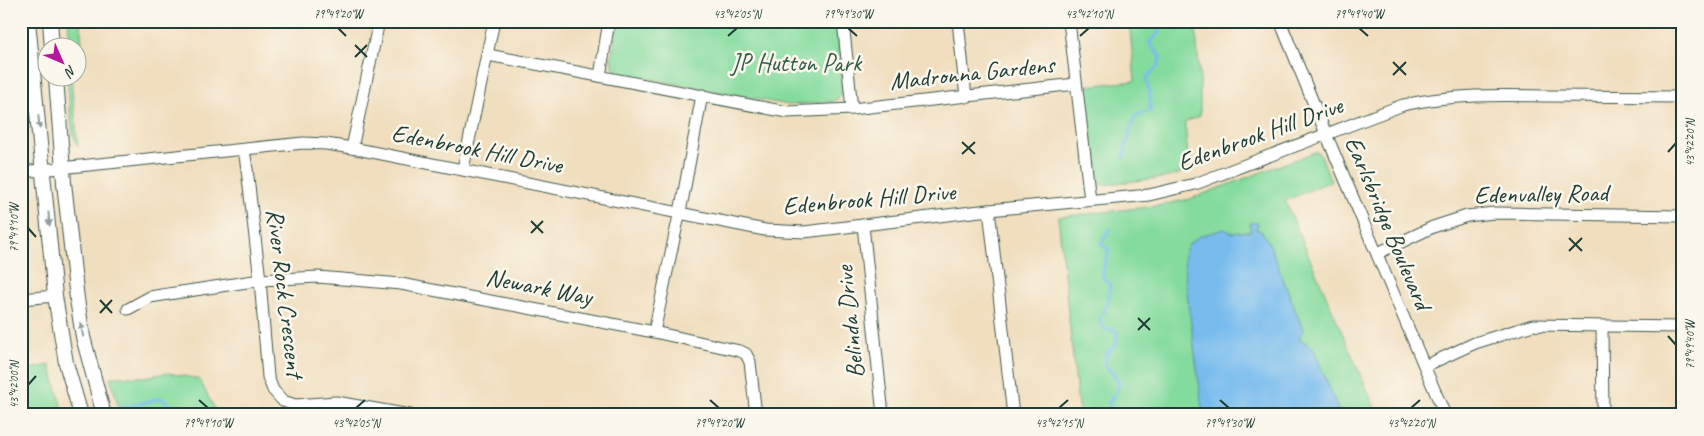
<svg xmlns="http://www.w3.org/2000/svg" width="1704" height="436" viewBox="0 0 1704 436" font-family="Caveat,sans-serif">
	<style>
		.green { fill: #84db9e; stroke: #528c69 }
		.water { fill: #78bcee; stroke: #4c7c91 }
		.lines { fill: none; stroke-linecap: round; stroke-linejoin: round }
		.stream { stroke: #78bcee; stroke-width: 3 }
		.minor-casing { stroke: #3e5549; stroke-width: 13 }
		.major-casing { stroke: #3e5549; stroke-width: 16 }
		.minor { stroke: #fff; stroke-width: 11 }
		.major { stroke: #fff; stroke-width: 14 }
		.oneway { fill: #8f9e9a }
		.ticks { fill: none; stroke: #1f3d34; stroke-width: 2 }
		.labels { text-anchor: middle; dominant-baseline: central; stroke-width: 5; stroke-linejoin: round; paint-order: stroke }
		.park-label { font-size: 25px; fill: #335d49; stroke: #fbf7ec }
		.street-label { font-size: 25px; fill: #1f3d34; stroke: #fbf7ec }
		.neatline { fill: none; stroke: #1f3d34; stroke-width: 2 }
		.ticks-label { font-size: 12px; text-anchor: middle; fill: #1f3d34 }
	</style>
	<rect width="100%" height="100%" fill="#fbf7ec"/>
	<filter id="ink" filterUnits="userSpaceOnUse"><feTurbulence type="fractalNoise" baseFrequency=".02" numOctaves="2"/><feDisplacementMap in="SourceGraphic" scale="10" xChannelSelector="R" yChannelSelector="G"/><feConvolveMatrix kernelMatrix="1 2 1 2 8 2 1 2 1" color-interpolation-filters="sRGB"/></filter>
	<filter id="wash" filterUnits="userSpaceOnUse"><feTurbulence type="fractalNoise" baseFrequency=".0096" numOctaves="4" result="noise"/><feDisplacementMap in="SourceGraphic" scale="20" xChannelSelector="R" yChannelSelector="G"/><feGaussianBlur stdDeviation="1.12" result="paint"/><feColorMatrix in="noise" values="0 0 0 0 0 0 0 0 0 0 0 0 0 0 0 0 0 1.4 0 .05"/><feComposite in="paint" operator="in"/></filter>
	<g filter="url(#wash)">
		<rect width="100%" height="100%" fill="#f0debe"/>
		<g class="green">
			<polygon points="68,21 80,21 82,42 70,43"/>
			<polygon points="618,21 837,21 843,86 841,96 833,102 789,105 618,73 612,66 611,58"/>
			<polygon points="1129,21 1195,21 1200,81 1200,116 1185,122 1189,170 1169,177 1100,185 1094,177 1086,86 1135,81"/>
			<path d="M67,78H71L78,146C70,137 69,92 67,78Z"/>
			<polygon points="1315,152 1318,152 1321,155 1331,181 1285,201 1378,415 1079,415 1058,217 1157,206 1190,199"/>
			<polygon points="50,365 64,415 21,415 21,372 29,369"/>
			<polygon points="168,373 199,379 218,415 121,415 110,377 144,377"/>
		</g>
		<polygon class="water" points="1250,223 1258,223 1256,229 1262,232 1269,243 1303,330 1299,339 1313,347 1340,415 1203,415 1185,277 1184,254 1190,243 1200,236 1224,229 1232,233 1251,231"/>
		<g class="lines">
			<g class="stream">
				<path d="M1124,157C1125,152 1133,119 1135,117C1138,114 1146,113 1150,111V95L1146,79L1158,66L1161,57L1149,43L1158,34L1159,25L1157,21"/>
				<path d="M1110,229L1101,243L1109,251L1103,269V278L1110,284C1110,297 1106,309 1099,320L1105,329L1117,331L1116,344L1106,354L1105,366L1113,373L1119,384L1116,392L1109,403L1112,415"/>
				<polyline points="106,412 161,398 184,415"/>
			</g>
		</g>
	</g>
	<g filter="url(#ink)">
		<g class="lines">
			<defs>
				<g id="minor">
					<polyline points="843,21 852,109"/>
					<polyline points="958,21 966,97"/>
					<polyline points="1069,21 1090,200"/>
					<polyline points="1280,21 1326,134 1445,415"/>
					<polyline points="488,55 787,112 852,109 1076,84"/>
					<polyline points="600,76 609,21"/>
					<polyline points="352,148 379,21"/>
					<polyline points="244,150 247,169 260,280 268,377 273,390 283,401 295,405 336,402 410,415"/>
					<polyline points="463,169 494,21"/>
					<path d="M21,172L303,143L326,144L352,148L765,230L804,232L989,210L1149,195L1195,184L1403,105C1451,94 1499,95 1548,96C1593,96 1638,97 1683,97"/>
					<polyline points="989,210 1013,415"/>
					<polyline points="863,225 883,415"/>
					<polyline points="1378,253 1433,227 1467,216 1494,213 1683,216"/>
					<polyline points="21,299 55,296"/>
					<polyline points="128,309 150,297 162,295 260,280 318,277 401,284 654,332 740,351 746,354 750,362 756,415"/>
					<polyline points="1602,326 1603,415"/>
					<polyline points="654,332 683,197 702,95"/>
					<polyline points="1425,366 1475,343 1533,325 1683,327"/>
				</g>
				<g id="major">
					<polyline points="28,21 55,296 66,363 81,415"/>
					<polyline points="50,21 52,48"/>
					<polyline points="56,78 64,183 77,299 83,337 104,415"/>
				</g>
			</defs>
			<use href="#minor" class="minor-casing"/>
			<use href="#major" class="major-casing"/>
			<use href="#minor" class="minor"/>
			<use href="#major" class="major"/>
		</g>
		<defs><path id="oneway-solid" d="M-6-.8H1V-3.2L6.5 0L1 3.2V.8H-6Z" transform="scale(1.25)"/></defs>
		<g class="oneway">
			<use href="#oneway-solid" transform="translate(39 122) rotate(84)"/>
			<use href="#oneway-solid" transform="translate(49 219) rotate(85)"/>
			<use href="#oneway-solid" transform="translate(82 330) rotate(-99)"/>
		</g>
	</g>
	<path class="ticks" d="M338,28L346,36M848,28L857,36M1359,28L1368,36M728,36L737,28M1080,36L1089,28M355,45L367,57M355,57L367,45M1393,62L1406,75M1393,75L1406,62M962,142L975,154M1668,152L1676,143M962,154L975,142M531,221L543,233M28,228L36,237M531,233L543,221M1569,238L1582,251M1569,251L1582,238M100,300L112,313M100,313L112,300M1138,318L1150,330M1138,330L1150,318M1668,336L1676,345M28,385L36,376M199,400L208,408M710,400L719,408M1220,400L1229,408M356,408L365,400M1059,408L1068,400M1411,408L1420,400"/>
	<g class="labels">
		<g class="park-label">
			<text x="796" y="63">JP Hutton Park</text>
		</g>
		<g class="street-label">
			<text transform="translate(972 73) rotate(-6)">Madronna Gardens</text>
			<text transform="translate(1260 134) rotate(-20)">Edenbrook Hill Drive</text>
			<text transform="translate(477 149) rotate(11)">Edenbrook Hill Drive</text>
			<text transform="translate(1541 194) rotate(-1)">Edenvalley Road</text>
			<text transform="translate(869 199) rotate(-5)">Edenbrook Hill Drive</text>
			<text transform="translate(1388 223) rotate(67)">Earlsbridge Boulevard</text>
			<text transform="translate(539 287) rotate(11)">Newark Way</text>
			<text transform="translate(285 293) rotate(83)">River Rock Crescent</text>
			<text transform="translate(850 322) rotate(-96)">Belinda Drive</text>
		</g>
	</g>
	<rect width="1704" height="436" fill="none" stroke="#fbf7ec" stroke-width="55"/>
	<g transform="translate(62 62) rotate(135)"><circle r="24" fill="#fbf7ec" stroke="#a3ada2"/>
	<path d="M0-4L9 19L0 12L-9 19Z" fill="#b5179e"/>
	<text y="-8" font-size="14" font-weight="bold" text-anchor="middle" fill="#1f3d34">N</text>
	</g>
	<rect x="28" y="28" width="1648" height="380" class="neatline"/>
	<g class="ticks-label">
		<text x="338" y="18">79°49'20"W</text>
		<text x="737" y="18">43°42'05"N</text>
		<text x="848" y="18">79°49'30"W</text>
		<text x="1089" y="18">43°42'10"N</text>
		<text x="1359" y="18">79°49'40"W</text>
		<text transform="translate(1690 143) rotate(-90)" y="4">43°42'20"N</text>
		<text transform="translate(14 228) rotate(-90)" y="4">79°49'10"W</text>
		<text transform="translate(1690 345) rotate(-90)" y="4">79°49'40"W</text>
		<text transform="translate(14 385) rotate(-90)" y="4">43°42'00"N</text>
		<text x="208" y="427">79°49'10"W</text>
		<text x="356" y="427">43°42'05"N</text>
		<text x="719" y="427">79°49'20"W</text>
		<text x="1059" y="427">43°42'15"N</text>
		<text x="1229" y="427">79°49'30"W</text>
		<text x="1411" y="427">43°42'20"N</text>
	</g>
</svg>
